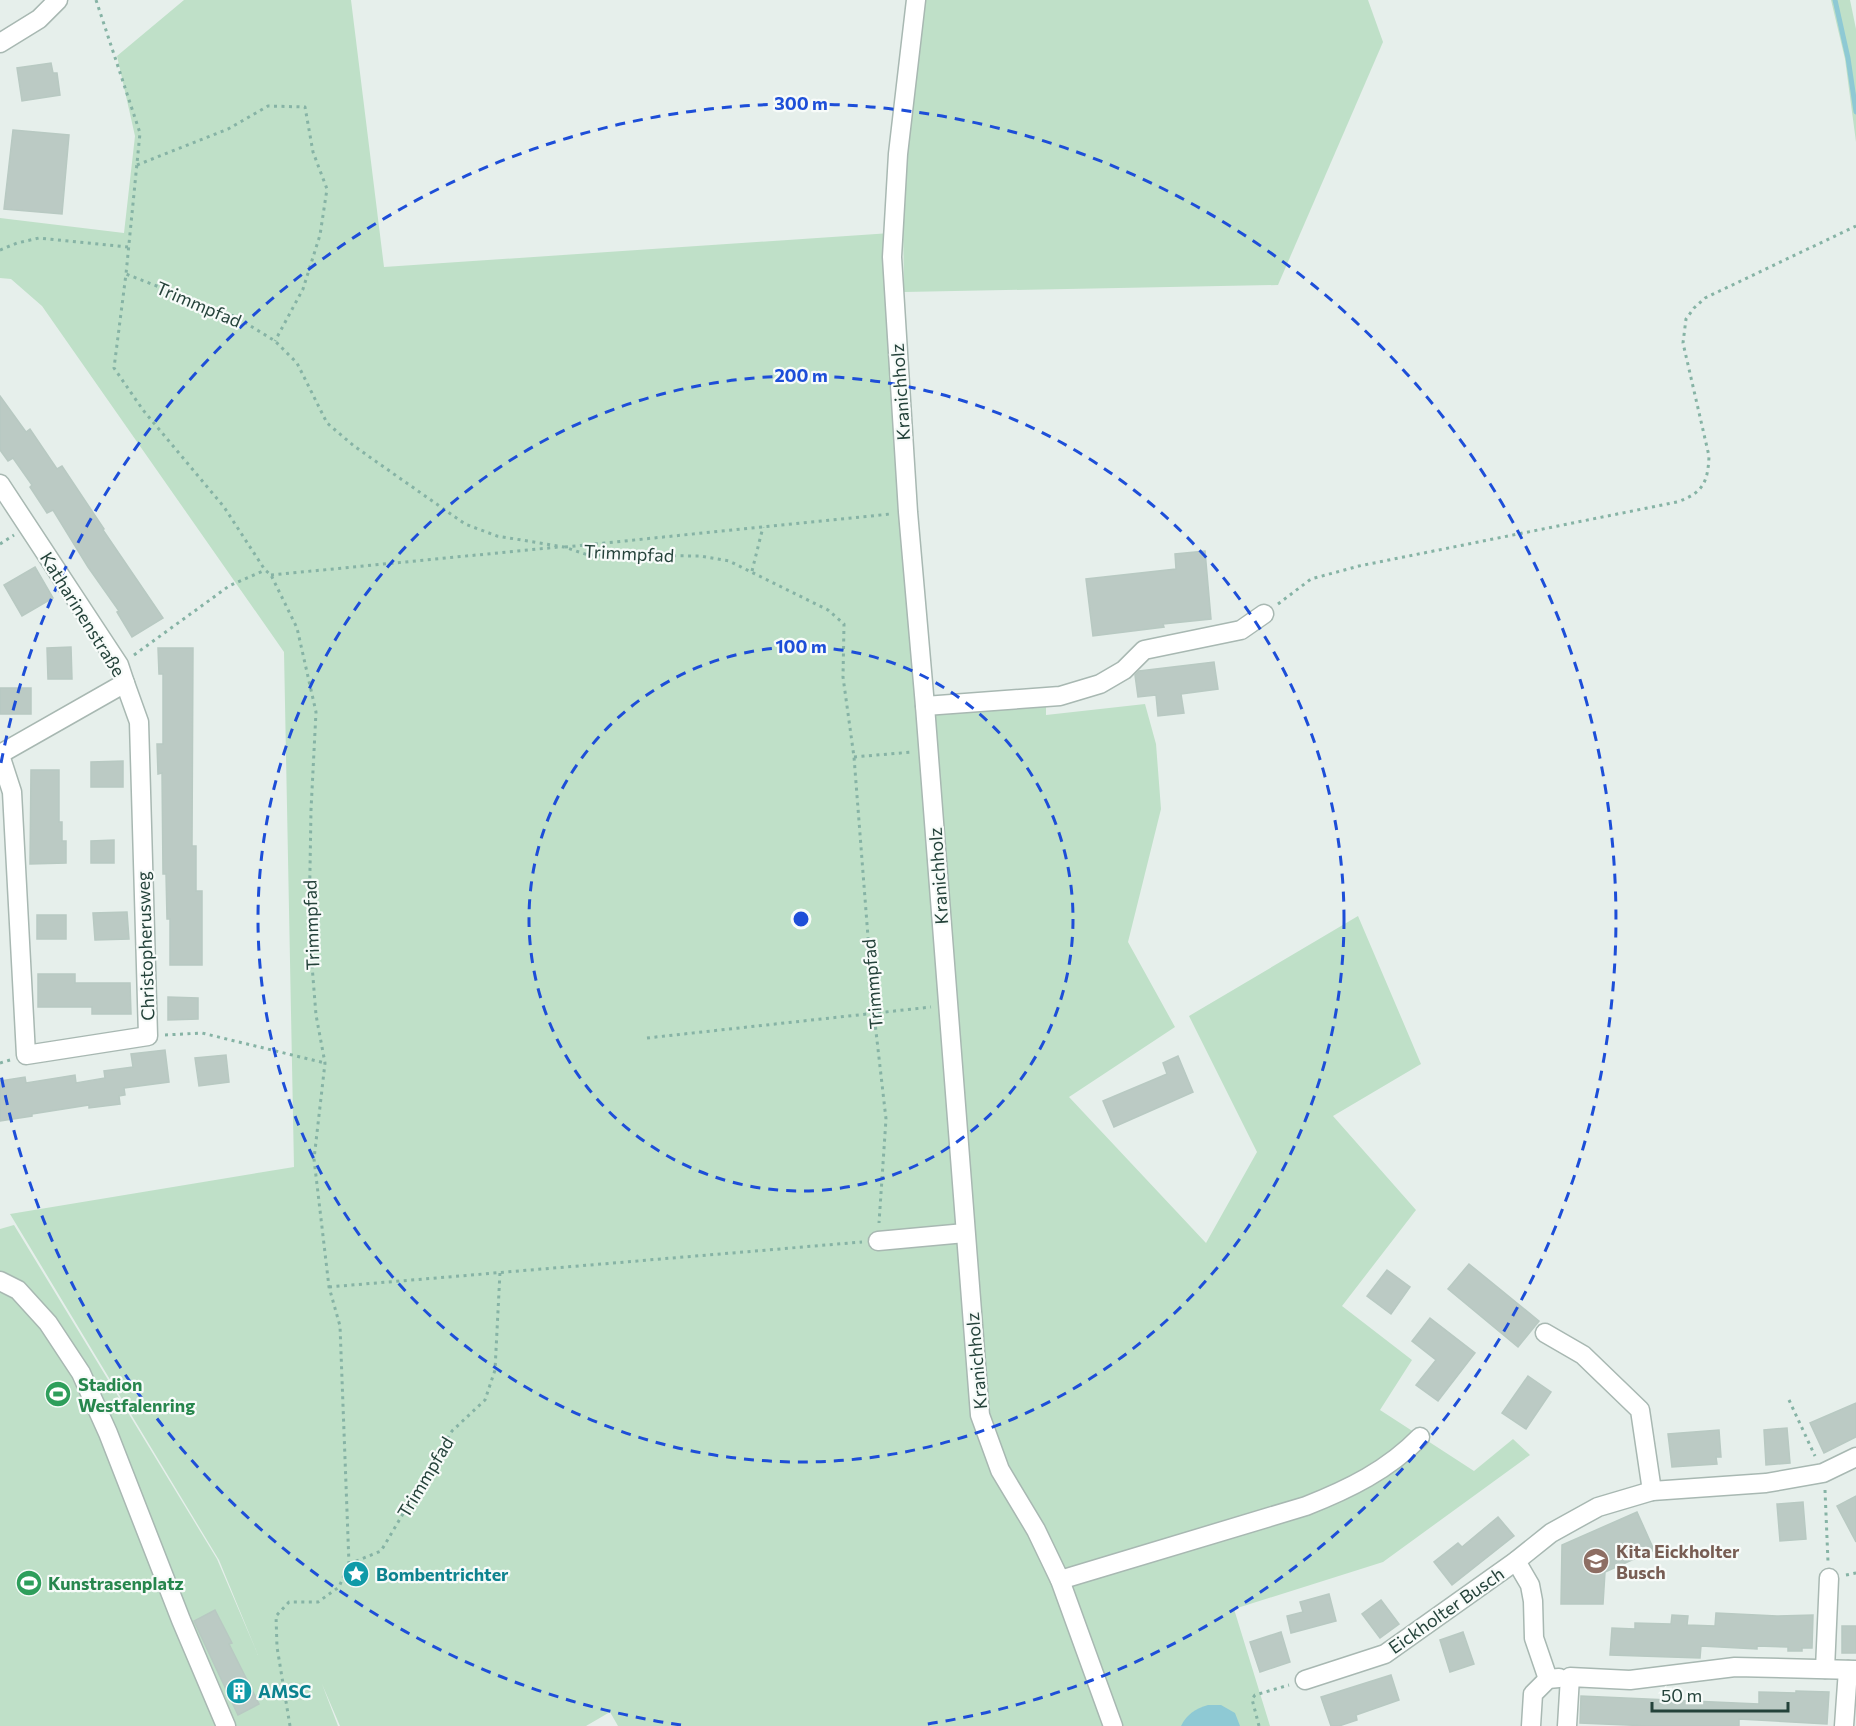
<svg xmlns="http://www.w3.org/2000/svg" width="1856" height="1726" viewBox="0 0 1856 1726" font-family="Commissioner,sans-serif">
	<style>
		.green { fill: #bfe0c8 }
		.water { fill: #8ec9d4 }
		.lines { fill: none; stroke-linecap: round; stroke-linejoin: round }
		.stream { stroke: #8ec9d4; stroke-width: 5 }
		.building { fill: #bbcac4; stroke: #b8c9c2; stroke-width: 1.5 }
		.minor-casing { stroke: #a8b8b2; stroke-width: 21 }
		.path { stroke: #86b3a5; stroke-width: 3; stroke-dasharray: 3 4.5; stroke-linecap: butt }
		.minor { stroke: #fff; stroke-width: 18 }
		.ring { fill: none; stroke: #1d4ed8; stroke-width: 3; stroke-dasharray: 10 8 }
		.labels { text-anchor: middle; dominant-baseline: central; stroke-width: 4.5; stroke-linejoin: round; paint-order: stroke }
		.street-label { font-size: 18px; fill: #24423a; stroke: #f7fbf9 }
		.leisure-label { font-size: 18px; font-weight: bold; fill: #27864d; stroke: #f7fbf9; text-anchor: start }
		.education-label { font-size: 18px; font-weight: bold; fill: #785e54; stroke: #f7fbf9; text-anchor: start }
		.culture-label { font-size: 18px; font-weight: bold; fill: #0d838f; stroke: #f7fbf9; text-anchor: start }
		.centre { fill: #1d4ed8; stroke: #f7fbf9; stroke-width: 3 }
		.ring-label { font-size: 18px; text-anchor: middle; font-weight: bold; fill: #1d4ed8; stroke: #f7fbf9; stroke-width: 4.5; stroke-linejoin: round; paint-order: stroke }
	</style>
	<rect width="100%" height="100%" fill="#e6efeb"/>
	<g class="green">
		<polygon points="184,0 351,0 384,267 891,233 920,715 1046,704 1046,715 1145,704 1156,744 1161,809 1128,942 1175,1027 1069,1097 1206,1243 1257,1152 1189,1016 1358,916 1421,1064 1333,1116 1416,1210 1342,1306 1412,1360 1380,1410 1474,1471 1513,1439 1530,1455 1383,1562 1234,1609 1270,1726 618,1726 610,1712 586,1726 340,1726 322,1684 338,1726 0,1726 0,1229 14,1225 217,1559 258,1655 219,1560 10,1214 294,1167 284,652 42,306 11,279 0,278 0,218 124,233 135,136 117,56"/>
		<polygon points="919,0 1368,0 1383,42 1278,285 904,292 902,155"/>
		<polygon points="1831,0 1850,0 1856,29 1856,142 1845,59"/>
	</g>
	<path class="water" d="M1208,1705H1221L1235,1713L1240,1726H1181C1187,1714 1195,1709 1208,1705Z"/>
	<g class="lines">
		<polyline class="stream" points="1835,0 1848,58 1856,112"/>
	</g>
	<g class="building">
		<polygon points="51,63 53,73 57,73 60,95 22,101 17,68"/>
		<polygon points="13,130 69,135 62,214 4,209"/>
		<polygon points="0,396 26,432 30,429 57,469 62,466 104,529 103,530 163,618 132,637 117,612 119,611 88,567 53,510 47,513 30,487 32,485 13,458 8,461 0,450"/>
		<polygon points="1205,551 1211,619 1163,624 1164,627 1093,636 1086,579 1176,569 1175,554"/>
		<polygon points="35,567 53,598 22,616 4,585"/>
		<polygon points="71,647 72,679 48,679 47,648"/>
		<polygon points="158,648 193,648 192,846 196,846 196,891 202,891 202,965 170,965 170,919 167,919 166,874 163,874 162,773 158,774 157,744 163,744 163,674 159,674"/>
		<polygon points="1214,662 1218,689 1181,694 1184,713 1158,716 1156,695 1138,697 1135,675 1139,671"/>
		<rect x="0" y="688" width="31" height="26"/>
		<polygon points="123,761 123,787 91,787 91,762"/>
		<polygon points="31,770 59,770 59,822 62,822 62,841 66,841 66,863 30,864"/>
		<polygon points="114,840 114,863 91,863 91,841"/>
		<polygon points="127,912 129,939 95,940 93,913"/>
		<rect x="37" y="915" width="29" height="24"/>
		<polygon points="38,974 75,974 75,983 130,983 131,1014 92,1014 92,1007 38,1007"/>
		<polygon points="168,997 198,998 198,1019 168,1020"/>
		<polygon points="165,1050 169,1082 124,1088 125,1095 119,1096 120,1104 89,1108 89,1105 32,1114 32,1116 0,1121 0,1081 25,1077 26,1083 75,1075 76,1083 105,1078 104,1071 133,1067 131,1054"/>
		<polygon points="226,1055 229,1082 199,1086 195,1058"/>
		<polygon points="1178,1056 1193,1092 1114,1127 1103,1101 1167,1074 1163,1063"/>
		<polygon points="1469,1264 1539,1321 1518,1347 1448,1289"/>
		<polygon points="1387,1270 1410,1287 1391,1314 1367,1296"/>
		<polygon points="1430,1318 1475,1353 1438,1401 1416,1385 1436,1360 1412,1341"/>
		<polygon points="1528,1376 1551,1392 1526,1429 1502,1413"/>
		<polygon points="1856,1403 1856,1437 1824,1453 1810,1423"/>
		<polygon points="1787,1428 1790,1463 1766,1465 1764,1430"/>
		<polygon points="1719,1430 1721,1457 1716,1457 1717,1464 1672,1467 1668,1434"/>
		<polygon points="1856,1496 1856,1542 1837,1506"/>
		<polygon points="1803,1502 1806,1539 1780,1541 1777,1504"/>
		<polygon points="1637,1512 1654,1550 1605,1572 1603,1604 1561,1604 1562,1545"/>
		<polygon points="1498,1517 1514,1536 1452,1585 1434,1562 1458,1543 1462,1547"/>
		<polygon points="1329,1594 1336,1621 1291,1633 1287,1616 1303,1612 1300,1602"/>
		<polygon points="1381,1600 1399,1624 1380,1638 1362,1614"/>
		<polygon points="215,1610 232,1643 229,1644 259,1704 238,1715 194,1621"/>
		<polygon points="1716,1613 1777,1616 1813,1615 1812,1648 1802,1648 1802,1651 1788,1651 1788,1647 1757,1646 1757,1649 1701,1646 1700,1658 1610,1655 1612,1628 1635,1629 1635,1623 1671,1624 1672,1615 1688,1616 1687,1625 1715,1626"/>
		<rect x="1842" y="1626" width="14" height="27"/>
		<polygon points="1281,1632 1290,1662 1260,1672 1250,1642"/>
		<polygon points="1463,1632 1474,1664 1450,1672 1440,1640"/>
		<polygon points="1391,1675 1399,1700 1356,1715 1357,1720 1339,1726 1331,1726 1321,1697"/>
		<polygon points="1796,1691 1829,1692 1827,1724 1739,1719 1739,1726 1650,1726 1580,1723 1581,1696 1759,1704 1759,1692 1796,1693"/>
	</g>
	<g class="lines">
		<defs>
			<g id="minor">
				<polyline points="916,0 898,154 892,257 908,512 925,706 980,1415 1000,1470 1036,1530 1060,1580 1113,1726"/>
				<polyline points="0,43 39,19 58,0"/>
				<polyline points="0,484 119,665 125,683 0,754"/>
				<polyline points="925,706 1060,696 1100,684 1124,670 1144,650 1241,630 1264,614"/>
				<polyline points="0,755 12,792 26,1055 148,1036 139,722 125,683"/>
				<polyline points="878,1241 965,1233"/>
				<polyline points="0,1281 18,1290 48,1323 81,1373 108,1433 181,1620 226,1726"/>
				<polyline points="1545,1333 1583,1355 1640,1410 1652,1491"/>
				<polyline points="1516,1561 1530,1585 1533,1601 1534,1638 1548,1679"/>
				<path d="M1060,1580L1306,1506C1349,1489 1388,1470 1420,1437"/>
				<polyline points="1825,1669 1829,1578"/>
				<polyline points="1305,1680 1385,1654 1516,1561 1551,1533 1598,1507 1652,1491 1766,1483 1823,1473 1856,1457"/>
				<polyline points="1531,1726 1533,1694 1548,1679 1559,1678"/>
				<polyline points="1567,1726 1570,1677 1630,1680 1735,1667 1856,1670"/>
				<polyline points="1844,1726 1848,1670"/>
			</g>
		</defs>
		<use href="#minor" class="minor-casing"/>
		<g class="path">
			<polyline points="96,0 140,133 126,274"/>
			<polyline points="137,165 228,129 268,106 305,107 313,152 327,189 320,235 303,289 275,341"/>
			<polyline points="0,250 17,243 39,238 128,247"/>
			<polyline points="0,544 14,535"/>
			<polyline points="565,547 890,514"/>
			<polyline points="752,571 763,527"/>
			<polyline points="271,575 559,547"/>
			<path d="M1278,604L1311,579L1359,566L1677,502C1703,493 1708,482 1709,456L1683,343L1686,319L1694,308L1705,298L1856,226"/>
			<polyline points="134,655 229,586 265,570"/>
			<polyline points="854,757 912,752"/>
			<polyline points="165,1035 202,1033 325,1063"/>
			<polyline points="647,1038 931,1007"/>
			<polyline points="0,1063 10,1060"/>
			<polyline points="329,1287 862,1242"/>
			<polyline points="1789,1400 1815,1456"/>
			<polyline points="1825,1490 1828,1562"/>
			<polyline points="349,1564 381,1551 452,1431 485,1400 495,1370 500,1272"/>
			<polyline points="1846,1575 1856,1573"/>
			<polyline points="290,1726 277,1647 276,1616 289,1602 318,1602 339,1587 349,1564 340,1326 329,1287 314,1159 325,1063 316,1015 309,928 311,810 316,712 297,628 271,575 265,570 224,507 143,410 114,368 126,274 236,317 275,341 297,363 327,423 354,446 465,524 497,536 564,547 588,555 700,556 729,561 828,610 844,624 843,677 854,757 874,1014 886,1119 879,1223"/>
			<polyline points="1259,1726 1252,1699 1255,1695 1289,1685"/>
		</g>
		<use href="#minor" class="minor"/>
	</g>
	<g class="ring">
		<circle cx="801" cy="919" r="272"/>
		<circle cx="801" cy="919" r="543"/>
		<path d="M681 1725A815 815 0 0 1 1 1075M1 763A815 815 0 1 1 921 1725"/>
	</g>
	<defs>
		<symbol id="stadium-disc" viewBox="-11 -11 22 22"><circle r="9.5" fill="#2e9e5b" stroke="#f7fbf9"/><path d="M0-5a6.5 5 0 1 0 0 10a6.5 5 0 1 0 0-10ZM-3.5-1.8h7v3.6h-7Z" fill="#fff"/></symbol>
		<symbol id="school-disc" viewBox="-11 -11 22 22"><circle r="9.5" fill="#8d6e63" stroke="#f7fbf9"/><path d="M0-5L7-2L0 1L-7-2ZM-4 1L0 2.5L4 1V4Q0 6-4 4Z" fill="#fff"/></symbol>
		<symbol id="sight-disc" viewBox="-11 -11 22 22"><circle r="9.5" fill="#0f9aa8" stroke="#f7fbf9"/><path d="M0-6L1.8-2.2L6-1.7L2.9 1.2L3.7 5.4L0 3.3L-3.7 5.4L-2.9 1.2L-6-1.7L-1.8-2.2Z" fill="#fff"/></symbol>
		<symbol id="building-disc" viewBox="-11 -11 22 22"><circle r="9.5" fill="#0f9aa8" stroke="#f7fbf9"/><path d="M-4-6H4V6H1V3H-1V6H-4ZM-2.5-4.3h1.7v1.8h-1.7ZM.8-4.3h1.7v1.8H.8ZM-2.5-1h1.7V.8h-1.7ZM.8-1h1.7V.8H.8Z" fill="#fff"/></symbol>
	</defs>
	<g fill-rule="evenodd">
		<use href="#stadium-disc" x="43" y="1379" width="30" height="30"/>
		<use href="#school-disc" x="1581" y="1546" width="30" height="30"/>
		<use href="#sight-disc" x="341" y="1559" width="30" height="30"/>
		<use href="#stadium-disc" x="14" y="1568" width="30" height="30"/>
		<use href="#building-disc" x="224" y="1676" width="30" height="30"/>
	</g>
	<g class="labels">
		<g class="street-label">
			<text transform="translate(199 304) rotate(23)">Trimmpfad</text>
			<text transform="translate(900 392) rotate(-94)">Kranichholz</text>
			<text transform="translate(629 553) rotate(3)">Trimmpfad</text>
			<text transform="translate(83 614) rotate(58)">Katharinenstraße</text>
			<text transform="translate(938 876) rotate(-94)">Kranichholz</text>
			<text transform="translate(311 925) rotate(-92)">Trimmpfad</text>
			<text transform="translate(145 946) rotate(-92)">Christopherusweg</text>
			<text transform="translate(872 984) rotate(-95)">Trimmpfad</text>
			<text transform="translate(976 1361) rotate(-95)">Kranichholz</text>
			<text transform="translate(425 1477) rotate(-59)">Trimmpfad</text>
			<text transform="translate(1446 1610) rotate(-35)">Eickholter Busch</text>
		</g>
		<g class="leisure-label">
			<text x="78" y="1384">Stadion<tspan x="78" dy="21">Westfalenring</tspan></text>
			<text x="48" y="1583">Kunstrasenplatz</text>
		</g>
		<g class="education-label">
			<text x="1616" y="1551">Kita Eickholter<tspan x="1616" dy="21">Busch</tspan></text>
		</g>
		<g class="culture-label">
			<text x="376" y="1574">Bombentrichter</text>
			<text x="258" y="1691">AMSC</text>
		</g>
	</g>
	<circle cx="801" cy="919" r="9" class="centre"/>
	<g class="ring-label">
		<text x="801" y="110">300 m</text>
		<text x="801" y="382">200 m</text>
		<text x="801" y="653">100 m</text>
	</g>
	<path d="M1652 1702v9h136v-9" fill="none" stroke="#24423a" stroke-width="3"/>
	<text x="1661" y="1702" font-size="18" fill="#24423a" stroke="#f7fbf9" stroke-width="4.5" paint-order="stroke">50 m</text>
</svg>
